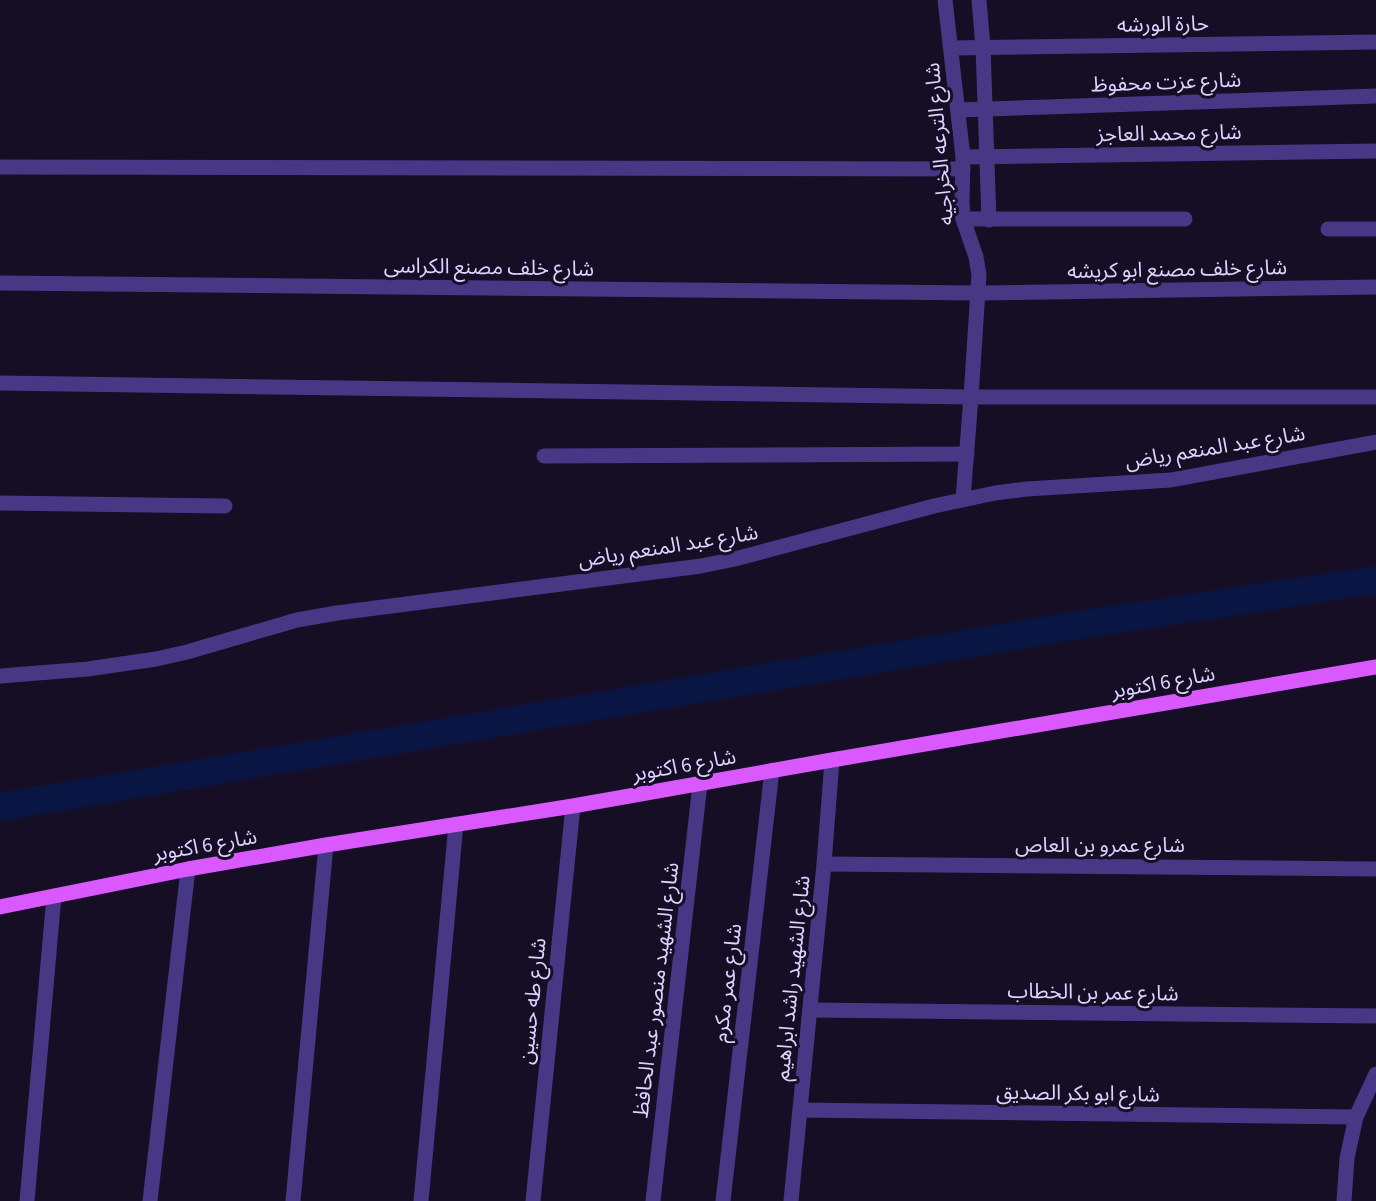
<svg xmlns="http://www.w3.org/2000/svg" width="1376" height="1201" viewBox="0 0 1376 1201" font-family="'Source Sans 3','Noto Sans Arabic',sans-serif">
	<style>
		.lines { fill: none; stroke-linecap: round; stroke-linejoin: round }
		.canal { stroke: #091643; stroke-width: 28 }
		.minor { stroke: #463885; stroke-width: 15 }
		.major { stroke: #d959ff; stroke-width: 15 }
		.labels { text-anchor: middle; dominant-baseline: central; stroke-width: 6; stroke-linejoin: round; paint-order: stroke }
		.street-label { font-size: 21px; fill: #ded2ff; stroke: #150e25 }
	</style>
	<rect width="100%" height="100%" fill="#150e25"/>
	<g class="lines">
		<polyline class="canal" points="0,807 1079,625 1376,580"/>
		<g class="minor">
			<polyline points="945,0 963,157 962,203 963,219 976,257 979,275 971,397 963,499"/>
			<polyline points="979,0 983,47 989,220"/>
			<polyline points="951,48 1376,42"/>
			<polyline points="958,110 1376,96"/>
			<polyline points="963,157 1376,151"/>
			<polyline points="0,167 963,169"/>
			<polyline points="963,219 1185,219"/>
			<polyline points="1328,229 1376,229"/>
			<polyline points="0,283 978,293 1376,287"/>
			<polyline points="0,383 971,397 1376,397"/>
			<polyline points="544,456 967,454"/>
			<polyline points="0,503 225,506"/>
			<polyline points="0,676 88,669 156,659 187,652 297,620 337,613 701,566 735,559 934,506 995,493 1027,489 1171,480 1376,442"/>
			<polyline points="824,864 1376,869"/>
			<polyline points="810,1010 1376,1016"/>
			<polyline points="800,1110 1356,1117"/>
			<polyline points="27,1201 54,896"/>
			<polyline points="150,1201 188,869"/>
			<polyline points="293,1201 326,845"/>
			<polyline points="421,1201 456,824"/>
			<polyline points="533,1201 573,806"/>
			<polyline points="653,1201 700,784"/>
			<polyline points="723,1201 772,770"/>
			<polyline points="791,1201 824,864 832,760"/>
			<polyline points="1344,1201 1347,1158 1356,1117 1376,1074"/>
		</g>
		<polyline class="major" points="0,907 188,869 326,845 573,806 832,760 1376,667"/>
	</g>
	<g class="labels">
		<g class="street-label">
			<text transform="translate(1163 24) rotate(-1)">حارة الورشه</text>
			<text transform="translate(1166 82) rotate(-2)">شارع عزت محفوظ</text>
			<text transform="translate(1169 133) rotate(-1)">شارع محمد العاجز</text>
			<text transform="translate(939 144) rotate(-95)">شارع الترعه الخراجيه</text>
			<text transform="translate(489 267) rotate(1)">شارع خلف مصنع الكراسى</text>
			<text transform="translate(1177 269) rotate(-1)">شارع خلف مصنع ابو كريشه</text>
			<text transform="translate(1215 447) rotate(-9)">شارع عبد المنعم رياض</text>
			<text transform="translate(668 546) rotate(-9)">شارع عبد المنعم رياض</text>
			<text transform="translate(1163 682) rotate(-10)">شارع 6 اكتوبر</text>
			<text transform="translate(684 765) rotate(-10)">شارع 6 اكتوبر</text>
			<text transform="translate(205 845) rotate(-10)">شارع 6 اكتوبر</text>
			<text x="1100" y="845">شارع عمرو بن العاص</text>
			<text transform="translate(792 978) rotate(-84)">شارع الشهيد راشد ابراهيم</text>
			<text transform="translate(727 983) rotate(-83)">شارع عمر مكرم</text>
			<text transform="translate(656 990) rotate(-83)">شارع الشهيد منصور عبد الحافظ</text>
			<text transform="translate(1093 992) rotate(1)">شارع عمر بن الخطاب</text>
			<text transform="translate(532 1001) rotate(-84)">شارع طه حسين</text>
			<text transform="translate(1078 1093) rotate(1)">شارع ابو بكر الصديق</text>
		</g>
	</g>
</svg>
